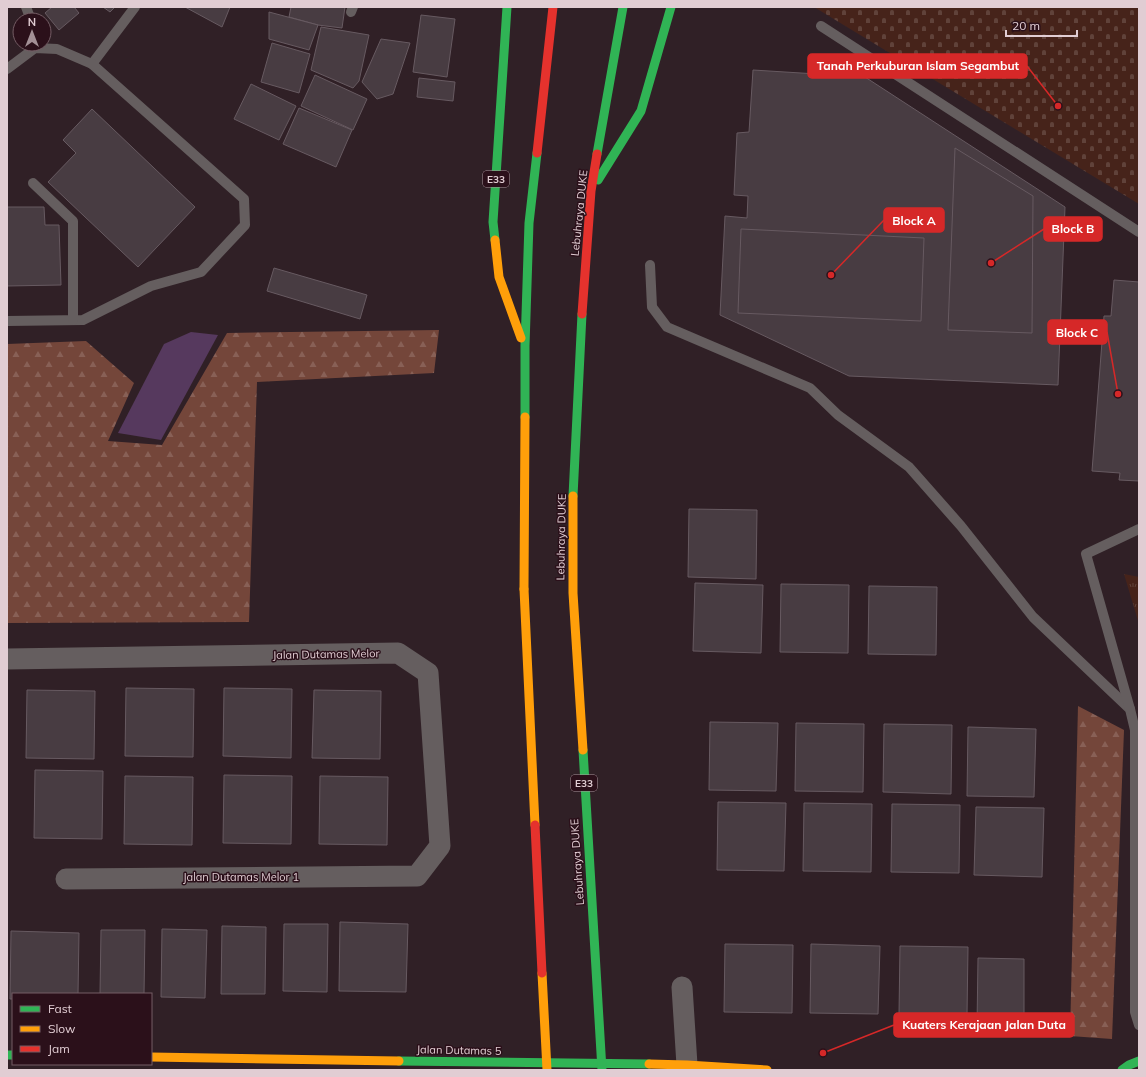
<svg xmlns="http://www.w3.org/2000/svg" width="1146" height="1077" viewBox="0 0 1146 1077" font-family="Mulish,sans-serif">
	<style>
		.grass { fill: url(#grass-tufts) }
		.forest { fill: url(#forest-firs) }
		.cemetery { fill: url(#cemetery-stones) }
		.water { fill: #56395e }
		.building { fill: #483c42; stroke: #675a61 }
		.lines { fill: none; stroke-linecap: round; stroke-linejoin: round }
		.lane { stroke: #655e5f; stroke-width: 10 }
		.street { stroke: #655e5f; stroke-width: 21 }
		.fast { stroke: #30b455; stroke-width: 9 }
		.slow { stroke: #ff9f0a; stroke-width: 9 }
		.jam { stroke: #e5322d; stroke-width: 9 }
		.fast-bridge { stroke: #30b455; stroke-width: 9 }
		.slow-bridge { stroke: #ff9f0a; stroke-width: 9 }
		.jam-bridge { stroke: #e5322d; stroke-width: 9 }
		.labels { text-anchor: middle; dominant-baseline: central; stroke-width: 3; stroke-linejoin: round; paint-order: stroke }
		.shield { fill: #2b101a; stroke: #aa949c; stroke-width: 1 }
		.shield-label { font-size: 10px; font-weight: bold; fill: #e1cdd3 }
		.street-label { font-size: 11px; fill: #e1cdd3; stroke: #2b101a }
		.leader { fill: none; stroke: #d62828; stroke-width: 1.5 }
		.callout-dot { fill: #d62828; stroke: #2b101a; stroke-width: 1.5 }
		.callout { fill: #d62828; stroke: #d62828; stroke-width: 1.5 }
		.callout-label { font-size: 12px; text-anchor: middle; font-weight: bold; fill: #fff }
	</style>
	<defs>
		<pattern id="grass-tufts" width="24" height="20" patternUnits="userSpaceOnUse"><rect width="24" height="20" fill="#46231a"/><path d="M3 7l-1-3M5 7V3M7 7l1-3M15 17l-1-3M17 17v-4M19 17l1-3" fill="none" stroke="#60423a"/></pattern>
		<pattern id="forest-firs" width="22" height="20" patternUnits="userSpaceOnUse"><rect width="22" height="20" fill="#74463a"/><path d="M5 1l3.5 6h-7zM16 11l3.5 6h-7z" fill="#886056"/></pattern>
		<pattern id="cemetery-stones" width="16" height="16" patternUnits="userSpaceOnUse"><rect width="16" height="16" fill="#46231a"/><path d="M2 7V4a2 2 0 0 1 4 0v3zM10 15v-3a2 2 0 0 1 4 0v3z" fill="#60423a"/></pattern>
	</defs>
	<rect width="100%" height="100%" fill="#302026"/>
	<polygon class="grass" points="1124,574 1139,577 1139,624"/>
	<g class="forest">
		<polygon points="439,330 434,373 257,382 249,622 7,623 7,344 86,341 134,383 108,441 162,445 227,333"/>
		<polygon points="1078,706 1124,730 1112,1039 1070,1036"/>
	</g>
	<polygon class="cemetery" points="814,7 1139,7 1139,204"/>
	<polygon class="water" points="191,332 218,335 161,440 118,433 164,344"/>
	<g class="building">
		<polygon points="52,7 74,7 79,13 59,30 45,13"/>
		<polygon points="103,7 115,7 110,12"/>
		<polygon points="185,7 230,7 222,27"/>
		<polygon points="291,7 345,7 342,28 318,25 289,17"/>
		<polygon points="269,12 318,25 309,50 269,39"/>
		<polygon points="421,15 455,19 447,77 413,72"/>
		<polygon points="321,27 369,35 359,81 353,88 311,70"/>
		<polygon points="381,39 410,43 393,94 377,99 362,82"/>
		<polygon points="272,43 310,54 299,93 261,82"/>
		<polygon points="753,70 865,77 1065,207 1058,385 849,376 720,315 725,216 747,218 748,196 734,195 737,133 749,132"/>
		<polygon points="315,75 367,99 353,130 301,106"/>
		<polygon points="419,78 455,82 453,101 417,97"/>
		<polygon points="251,84 296,106 279,140 234,119"/>
		<polygon points="299,108 352,130 336,167 283,144"/>
		<polygon points="92,109 195,207 138,267 48,182 76,153 63,140"/>
		<polygon points="955,148 1033,196 1032,333 948,330"/>
		<polygon points="7,207 44,207 45,225 59,225 61,285 7,286"/>
		<polygon points="741,229 924,238 921,321 738,313"/>
		<polygon points="274,268 367,295 360,319 267,291"/>
		<polygon points="1114,280 1139,282 1139,481 1119,480 1120,473 1092,471 1104,316 1111,316"/>
		<polygon points="689,509 757,510 756,579 688,577"/>
		<polygon points="695,583 763,585 761,653 693,651"/>
		<polygon points="781,584 849,585 848,653 780,652"/>
		<polygon points="869,586 937,587 936,655 868,654"/>
		<polygon points="126,688 194,689 193,757 125,756"/>
		<polygon points="224,688 292,689 291,758 223,756"/>
		<polygon points="27,690 95,691 94,759 26,758"/>
		<polygon points="314,690 381,691 380,759 312,758"/>
		<polygon points="710,722 778,723 776,791 709,790"/>
		<polygon points="796,723 864,724 863,792 795,791"/>
		<polygon points="884,724 952,725 951,794 883,792"/>
		<polygon points="968,727 1036,729 1034,797 967,796"/>
		<polygon points="35,770 103,771 102,839 34,838"/>
		<polygon points="224,775 292,776 291,844 223,843"/>
		<polygon points="125,776 193,777 192,845 124,844"/>
		<polygon points="320,776 388,777 387,845 319,844"/>
		<polygon points="718,802 786,803 784,871 717,870"/>
		<polygon points="804,803 872,804 871,872 803,871"/>
		<polygon points="892,804 960,805 959,873 891,872"/>
		<polygon points="976,807 1044,808 1042,877 974,875"/>
		<polygon points="340,922 408,924 406,992 339,991"/>
		<polygon points="284,924 328,924 327,992 283,991"/>
		<polygon points="222,926 266,927 265,994 221,994"/>
		<polygon points="162,929 207,930 205,998 161,997"/>
		<polygon points="101,930 145,930 144,994 100,994"/>
		<polygon points="11,931 79,933 78,994 13,994 13,999 10,999"/>
		<polygon points="725,944 793,945 792,1013 724,1012"/>
		<polygon points="811,944 880,946 878,1014 810,1013"/>
		<polygon points="900,946 968,947 967,1015 899,1014"/>
		<polygon points="978,958 1024,959 1024,1028 977,1027"/>
	</g>
	<g class="lines">
		<g class="lane">
			<polyline points="26,7 31,20"/>
			<polyline points="351,12 353,7"/>
			<polyline points="821,26 1139,232"/>
			<polyline points="92,64 135,7"/>
			<polyline points="7,69 35,48 57,49 92,64 244,199 245,225 201,272 151,286 83,320 7,321"/>
			<polyline points="33,183 73,221 73,320"/>
			<polyline points="650,265 652,307 667,327 810,388 838,415 909,467 961,526 1033,617 1130,709 1135,730 1135,1012 1139,1025"/>
			<polyline points="1130,709 1086,554 1139,529"/>
		</g>
		<g class="street">
			<polyline points="7,659 398,653 428,673 440,846 417,876 66,879"/>
			<polyline points="682,987 687,1065"/>
		</g>
		<g class="fast">
			<polyline points="597,154 623,7"/>
			<polyline points="598,180 641,111 671,7"/>
			<polyline points="495,240 493,222 507,7"/>
			<polyline points="525,417 525,346 529,223 537,153"/>
			<polyline points="573,496 582,314"/>
			<polyline points="7,1055 13,1055"/>
			<polyline points="399,1061 649,1064"/>
			<polyline points="1122,1070 1129,1065 1139,1061"/>
		</g>
		<g class="slow">
			<polyline points="495,240 499,277 521,338"/>
			<polyline points="524,589 525,417"/>
			<polyline points="151,1057 399,1061"/>
			<polyline points="649,1064 687,1065 767,1070"/>
		</g>
		<g class="jam">
			<polyline points="537,153 553,7"/>
			<polyline points="582,314 591,191 597,154"/>
		</g>
		<polyline class="fast-bridge" points="583,750 602,1070"/>
		<g class="slow-bridge">
			<polyline points="573,496 573,593 583,750"/>
			<polyline points="524,589 535,825"/>
			<polyline points="542,973 547,1070"/>
		</g>
		<polyline class="jam-bridge" points="535,825 542,973"/>
	</g>
	<g class="labels">
		<g class="shield">
			<rect x="483" y="171" width="26" height="16" rx="3"/>
			<rect x="571" y="775" width="26" height="16" rx="3"/>
		</g>
		<g class="shield-label">
			<text x="496" y="179">E33</text>
			<text x="584" y="783">E33</text>
		</g>
		<g class="street-label">
			<text transform="translate(579 213) rotate(-84)">Lebuhraya DUKE</text>
			<text transform="translate(561 537) rotate(-89)">Lebuhraya DUKE</text>
			<text transform="translate(326 654) rotate(-1)">Jalan Dutamas Melor</text>
			<text transform="translate(577 862) rotate(-94)">Lebuhraya DUKE</text>
			<text x="241" y="877">Jalan Dutamas Melor 1</text>
			<text transform="translate(459 1050) rotate(1)">Jalan Dutamas 5</text>
		</g>
	</g>
	<path class="leader" d="M1058 106L1027 66M831 275L884 220M991 263L1044 229M1118 394L1107 332M823 1053L894 1025"/>
	<g class="callout-dot">
		<circle cx="1058" cy="106" r="4"/>
		<circle cx="831" cy="275" r="4"/>
		<circle cx="991" cy="263" r="4"/>
		<circle cx="1118" cy="394" r="4"/>
		<circle cx="823" cy="1053" r="4"/>
	</g>
	<g class="callout">
		<rect x="808" y="54" width="219" height="24" rx="4"/>
		<rect x="884" y="208" width="60" height="24" rx="4"/>
		<rect x="1044" y="217" width="58" height="24" rx="4"/>
		<rect x="1048" y="320" width="59" height="24" rx="4"/>
		<rect x="894" y="1013" width="180" height="24" rx="4"/>
	</g>
	<g class="callout-label">
		<text x="918" y="70">Tanah Perkuburan Islam Segambut</text>
		<text x="914" y="225">Block A</text>
		<text x="1073" y="233">Block B</text>
		<text x="1077" y="337">Block C</text>
		<text x="984" y="1029">Kuaters Kerajaan Jalan Duta</text>
	</g>
	<rect width="1146" height="1077" fill="none" stroke="#e1cdd3" stroke-width="16"/>
	<rect x="12" y="993" width="140" height="72" fill="#2b101a" stroke="#745c64"/>
	<rect x="20" y="1006" width="20" height="6" fill="#30b455" stroke="#745c64"/>
	<text x="48" y="1013" font-size="12" fill="#e1cdd3">Fast</text>
	<rect x="20" y="1026" width="20" height="6" fill="#ff9f0a" stroke="#745c64"/>
	<text x="48" y="1033" font-size="12" fill="#e1cdd3">Slow</text>
	<rect x="20" y="1046" width="20" height="6" fill="#e5322d" stroke="#745c64"/>
	<text x="48" y="1053" font-size="12" fill="#e1cdd3">Jam</text>
	<g transform="translate(32 32)"><circle r="19" fill="#2b101a" stroke="#745c64"/>
	<path d="M0-3L7 15L0 10L-7 15Z" fill="#a39096"/>
	<text y="-6" font-size="11" font-weight="bold" text-anchor="middle" fill="#e1cdd3">N</text>
	</g>
	<path d="M1006 30v6h71v-6" fill="none" stroke="#e1cdd3" stroke-width="2"/>
	<text x="1012" y="30" font-size="12" fill="#e1cdd3" stroke="#2b101a" stroke-width="3" paint-order="stroke">20 m</text>
</svg>
